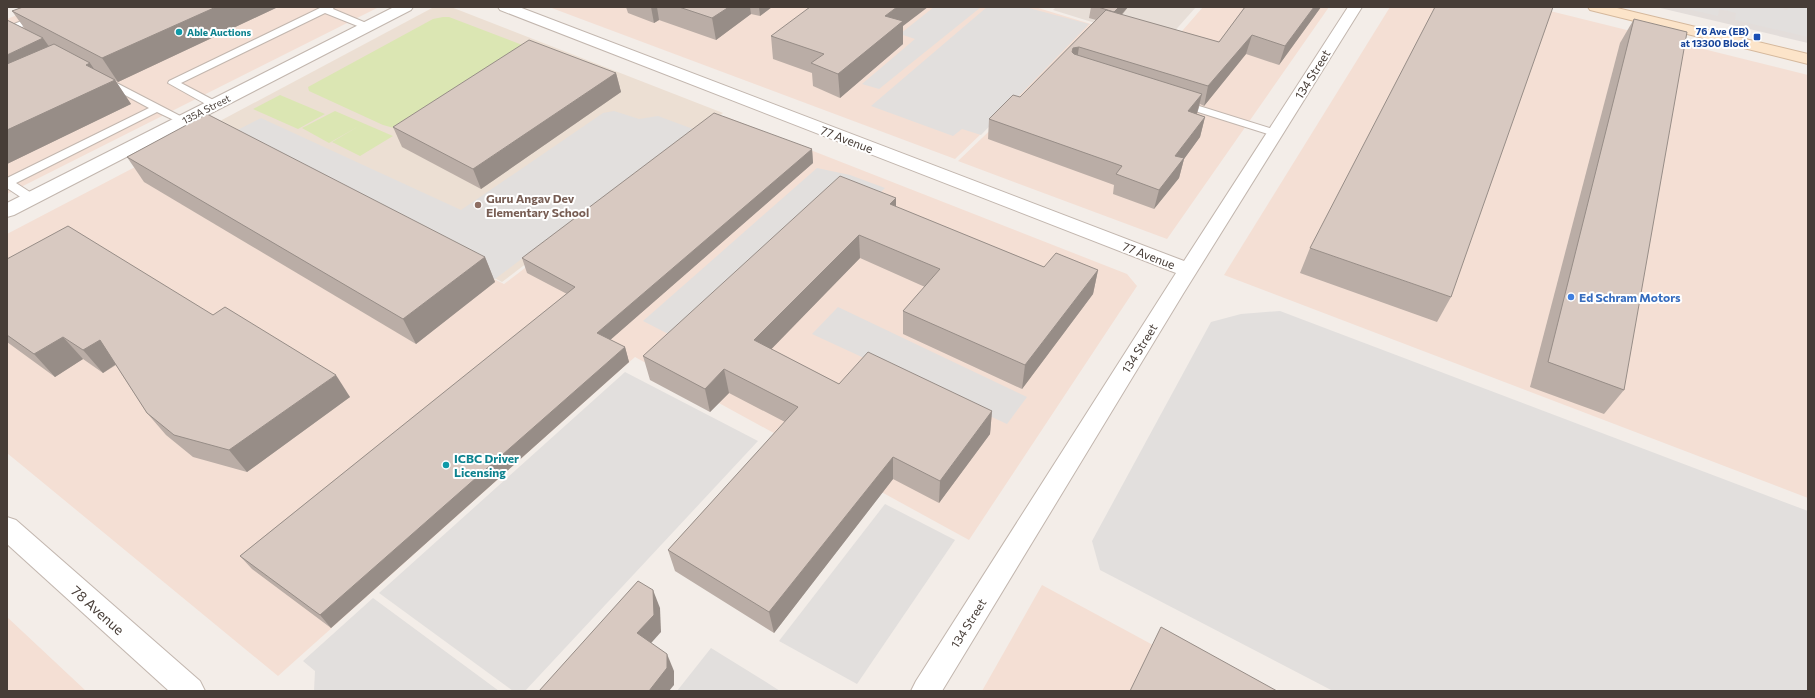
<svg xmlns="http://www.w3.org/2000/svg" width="1815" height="698" viewBox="0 0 1815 698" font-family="Commissioner,sans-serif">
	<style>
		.residential { fill: #e7ded7 }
		.commercial { fill: #f4dfd4 }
		.industrial { fill: #e3ddda }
		.education { fill: #ecdfd3 }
		.green { fill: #dbe6b3 }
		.parking { fill: #e2dfdd }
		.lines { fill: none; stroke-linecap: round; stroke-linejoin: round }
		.service-casing { stroke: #c2b6ae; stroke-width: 2 }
		.minor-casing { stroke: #c2b6ae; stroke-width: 2 }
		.secondary-casing { stroke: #d5b89c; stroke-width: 2 }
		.service { fill: #fff; fill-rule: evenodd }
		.minor { fill: #fff; fill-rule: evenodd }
		.secondary { fill: #fce4c9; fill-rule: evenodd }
		.wall { fill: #baada6 }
		.shaded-wall { fill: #978d87 }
		.building { fill: #d8c9c1; stroke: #978d87 }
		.culture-dot { fill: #0f9aa8; stroke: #fff; stroke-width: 1.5 }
		.transit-dot { fill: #1a4fb4; stroke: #fff; stroke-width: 1.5 }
		.education-dot { fill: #8d6e63; stroke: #fff; stroke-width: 1.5 }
		.shop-dot { fill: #3f7fe0; stroke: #fff; stroke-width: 1.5 }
		.labels { text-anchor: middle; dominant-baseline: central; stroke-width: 4; stroke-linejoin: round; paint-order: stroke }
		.far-transit-label { font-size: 10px; font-weight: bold; fill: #164399; stroke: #fff; text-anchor: end }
		.far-culture-label { font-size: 10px; font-weight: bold; fill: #0d838f; stroke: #fff; text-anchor: start }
		.far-street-label { font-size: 10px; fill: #473d37; stroke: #fff }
		.street-label { font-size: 12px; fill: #473d37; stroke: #fff }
		.education-label { font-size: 12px; font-weight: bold; fill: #785e54; stroke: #fff; text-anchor: start }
		.shop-label { font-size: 12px; font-weight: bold; fill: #366cbe; stroke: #fff; text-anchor: start }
		.culture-label { font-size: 12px; font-weight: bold; fill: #0d838f; stroke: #fff; text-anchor: start }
		.near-street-label { font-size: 14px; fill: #473d37; stroke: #fff }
	</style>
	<rect width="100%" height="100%" fill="#f3ede8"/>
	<polygon class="residential" points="1056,7 1196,7 1163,44 1053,10"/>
	<g class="commercial">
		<polygon points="37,7 379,7 7,194 7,19"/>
		<polygon points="549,7 1035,7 1094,25 955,159"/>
		<polygon points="1203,7 1329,7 1167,239 958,161 1098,27 1169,46"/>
		<polygon points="1390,7 1534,7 1808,75 1808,498 1224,275"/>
		<polygon points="724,116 1127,274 1137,286 969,540 635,357 278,676 7,453 7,234 202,132 504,284"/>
		<polygon points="1042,585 1238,691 982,691"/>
		<polygon points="7,617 86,691 7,691"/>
	</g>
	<polygon class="industrial" points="1656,7 1808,7 1808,43"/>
	<polygon class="education" points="434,7 451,7 723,113 502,282 205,129"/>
	<g class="green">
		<polygon points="443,17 449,17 525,46 394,128 383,125 309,91 308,87 433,19"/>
		<polygon points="280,95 325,114 298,129 253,109"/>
		<polygon points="335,111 393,136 360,156 332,142 359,126 329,143 302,128"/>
	</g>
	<g class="parking">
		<polygon points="934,7 981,7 879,89 862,84 915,39 900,34"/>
		<polygon points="987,7 1025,7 1089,24 981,135 962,129 953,136 871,106"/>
		<polygon points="1678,7 1782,7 1785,10 1789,9 1786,7 1808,7 1808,37 1735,20 1736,13 1719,9 1718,16"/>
		<polygon points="614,111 639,119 658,116 693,129 495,279 224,137 261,118 461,210 603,113"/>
		<polygon points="817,168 850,175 885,188 871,202 682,341 643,321"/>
		<polygon points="838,307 1027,397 1007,424 812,334"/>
		<polygon points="1280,311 1808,511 1808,691 1333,691 1100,570 1092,541 1211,322 1241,314"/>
		<polygon points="625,372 758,441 525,691 513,691 379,593"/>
		<polygon points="885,504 955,540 857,684 779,641"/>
		<polygon points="373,598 499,691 314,691 315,671 303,661"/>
		<polygon points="711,648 766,682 780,691 677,691"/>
	</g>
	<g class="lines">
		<defs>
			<g id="service">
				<polygon points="55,7 68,7 66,9 7,33 7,27"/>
				<polygon points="322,7 334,7 333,9 371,25 373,27 368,30 365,29 325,13 181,83 219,103 220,105 219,107 211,107 168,83 169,81"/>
				<polygon points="105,77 186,119 187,121 182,124 157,112 16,183 36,196 38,199 36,202 28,202 7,188 7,178 149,108 101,82 100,80"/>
				<polygon points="1180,100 1279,131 1281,133 1275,136 1271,135 1176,105 1175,103 1176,101"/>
			</g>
			<g id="minor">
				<polygon points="394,7 413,7 411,10 14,215 7,217 7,203"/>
				<polygon points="498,7 519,7 1184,261 1348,7 1362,7 1183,294 942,691 911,691 916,681 1176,273 500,10"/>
				<polygon points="7,517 16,520 200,681 205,691 169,691 7,544"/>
			</g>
			<polygon id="secondary" points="1588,7 1613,7 1808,54 1808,64 1590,10"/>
		</defs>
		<use href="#service" class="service-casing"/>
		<use href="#minor" class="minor-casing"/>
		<use href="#secondary" class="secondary-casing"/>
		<use href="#service" class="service"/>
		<use href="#minor" class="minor"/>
		<use href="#secondary" class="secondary"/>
	</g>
	<g class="wall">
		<polygon points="278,7 118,82 94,69 115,80 131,104 7,164 25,29 12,11"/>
		<polygon points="626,7 772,7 760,16 751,14 716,40 659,20 654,23 628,13"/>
		<polygon points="1091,7 1128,7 1122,15 1219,42 1245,7 1321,7 1279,65 1246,54 1204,106 1200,104 1197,114 1205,117 1200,137 1184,159 1179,178 1154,209 1113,194 1114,185 988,139 989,119 1020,97 1096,20 1089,18"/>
		<polygon points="1634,19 1624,390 1604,414 1530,387 1620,43"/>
		<polygon points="903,26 903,44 840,98 813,86 812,73 773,59 771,36"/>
		<polygon points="616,73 621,92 481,189 402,147 393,127"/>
		<polygon points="812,149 813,163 610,340 625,347 629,362 331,628 252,569 240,556 567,294 527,273 522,258"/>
		<polygon points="127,157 485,257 495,282 416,344 144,182"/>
		<polygon points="896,198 896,207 1044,267 1098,270 1093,294 1022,389 903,334 903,311 925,287 860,258 771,349 839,384 992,411 990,434 939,503 893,479 774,633 675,571 668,550 785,422 729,393 710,412 650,380 643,356"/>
		<polygon points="1310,248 1451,297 1437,322 1300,273"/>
		<polygon points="7,259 213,315 350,397 247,472 193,457 166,435 147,413 116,365 103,373 83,359 55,377 7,342"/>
	</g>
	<g class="shaded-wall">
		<polygon points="216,7 278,7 118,82 102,58"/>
		<polygon points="651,7 657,7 659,20 654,23"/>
		<polygon points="729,7 750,7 751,14 716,40 712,18"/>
		<polygon points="759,7 772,7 760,16"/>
		<polygon points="897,7 928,7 903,26 903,44 840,98 838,74 885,16"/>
		<polygon points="1119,7 1128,7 1112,25 1114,12"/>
		<polygon points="1314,7 1321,7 1279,65 1285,46"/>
		<polygon points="1252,35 1246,54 1204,106 1208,86"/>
		<polygon points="43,38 60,62 7,86 7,55"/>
		<polygon points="1079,47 1076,66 1072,52 1073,48"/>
		<polygon points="90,63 105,85 115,80 131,104 7,164 7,130 86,65"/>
		<polygon points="616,73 621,92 481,189 473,169"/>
		<polygon points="1202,94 1197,113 1183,131 1188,111"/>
		<polygon points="1205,117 1200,137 1184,159 1179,178 1154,209 1159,190 1175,156"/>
		<polygon points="812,149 813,163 601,348 597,333"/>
		<polygon points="896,198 896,222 890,204"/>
		<polygon points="859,235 860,258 757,364 754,340"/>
		<polygon points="485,257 495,282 416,344 403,319"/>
		<polygon points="1098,270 1093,294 1022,389 1025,365"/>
		<polygon points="63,337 83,359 55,377 34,354"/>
		<polygon points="100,340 119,362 103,373 83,350"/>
		<polygon points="625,347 629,362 331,628 320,615"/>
		<polygon points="724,369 729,393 710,412 705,389"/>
		<polygon points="336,375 350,397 247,472 229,450"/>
		<polygon points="992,411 990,434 939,503 940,481"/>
		<polygon points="893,457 893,479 774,633 769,612"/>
		<polygon points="653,590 660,608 661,632 644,651 637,633"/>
		<polygon points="667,654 674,671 674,685 669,691 649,691"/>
	</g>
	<g class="building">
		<polygon points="23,7 216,7 102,58 12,11"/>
		<polygon points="679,7 729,7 712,18"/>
		<polygon points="810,7 897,7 885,16 903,21 838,74 811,63 824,54 771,36"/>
		<polygon points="1098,7 1119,7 1114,12"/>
		<polygon points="1245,7 1314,7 1285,46 1252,35 1208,86 1079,47 1073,48 1072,52 1074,54 1202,94 1188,111 1205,117 1175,156 1184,158 1159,190 1116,174 1122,166 989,119 1013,95 1020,97 1106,10 1219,42"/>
		<polygon points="1435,7 1553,7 1451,297 1310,248"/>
		<polygon points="1634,19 1687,32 1624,390 1548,362"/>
		<polygon points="7,20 43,38 7,55"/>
		<polygon points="529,40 616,73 473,169 393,127"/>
		<polygon points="54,44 90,63 86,65 115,80 7,130 7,64"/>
		<polygon points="714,113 812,149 597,333 625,347 320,615 240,556 575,287 522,258"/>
		<polygon points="207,114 485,257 403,319 127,157"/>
		<polygon points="840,176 896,198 890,204 1044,267 1056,253 1098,270 1025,365 903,311 940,269 859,235 754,340 839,384 868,352 992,411 940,481 893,457 769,612 668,550 798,407 724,369 705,389 643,356"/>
		<polygon points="68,226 213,315 225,307 336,375 229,450 174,435 147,413 100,340 83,350 63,337 34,354 7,335 7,259"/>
		<polygon points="638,581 653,590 654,615 637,633 667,654 667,668 649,691 539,691"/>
		<polygon points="1161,627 1277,691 1130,691"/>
	</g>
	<g class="culture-dot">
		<circle cx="179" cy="32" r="4"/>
		<circle cx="446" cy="465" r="4"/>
	</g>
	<rect class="transit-dot" x="1753" y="33" width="8" height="8" rx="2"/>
	<circle class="education-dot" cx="478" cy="205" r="4"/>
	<circle class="shop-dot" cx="1571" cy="297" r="4"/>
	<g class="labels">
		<g class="far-transit-label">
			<text x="1749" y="31">76 Ave (EB)<tspan x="1749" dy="12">at 13300 Block</tspan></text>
		</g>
		<g class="far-culture-label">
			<text x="187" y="32">Able Auctions</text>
		</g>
		<g class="far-street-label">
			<text transform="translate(206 109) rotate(-27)">135A Street</text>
		</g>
		<g class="street-label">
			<text transform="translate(1312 74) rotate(-58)">134 Street</text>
			<text transform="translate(847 139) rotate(21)">77 Avenue</text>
			<text transform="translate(1149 255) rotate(21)">77 Avenue</text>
			<text transform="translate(1139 348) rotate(-58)">134 Street</text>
			<text transform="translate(968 623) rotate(-58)">134 Street</text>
		</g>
		<g class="education-label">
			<text x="486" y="198">Guru Angav Dev<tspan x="486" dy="14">Elementary School</tspan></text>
		</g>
		<g class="shop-label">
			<text x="1579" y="297">Ed Schram Motors</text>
		</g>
		<g class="culture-label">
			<text x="454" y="458">ICBC Driver<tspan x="454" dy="14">Licensing</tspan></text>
		</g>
		<g class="near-street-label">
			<text transform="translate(98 610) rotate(42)">78 Avenue</text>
		</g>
	</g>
	<rect width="1815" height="698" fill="none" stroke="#473d37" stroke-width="16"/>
</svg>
